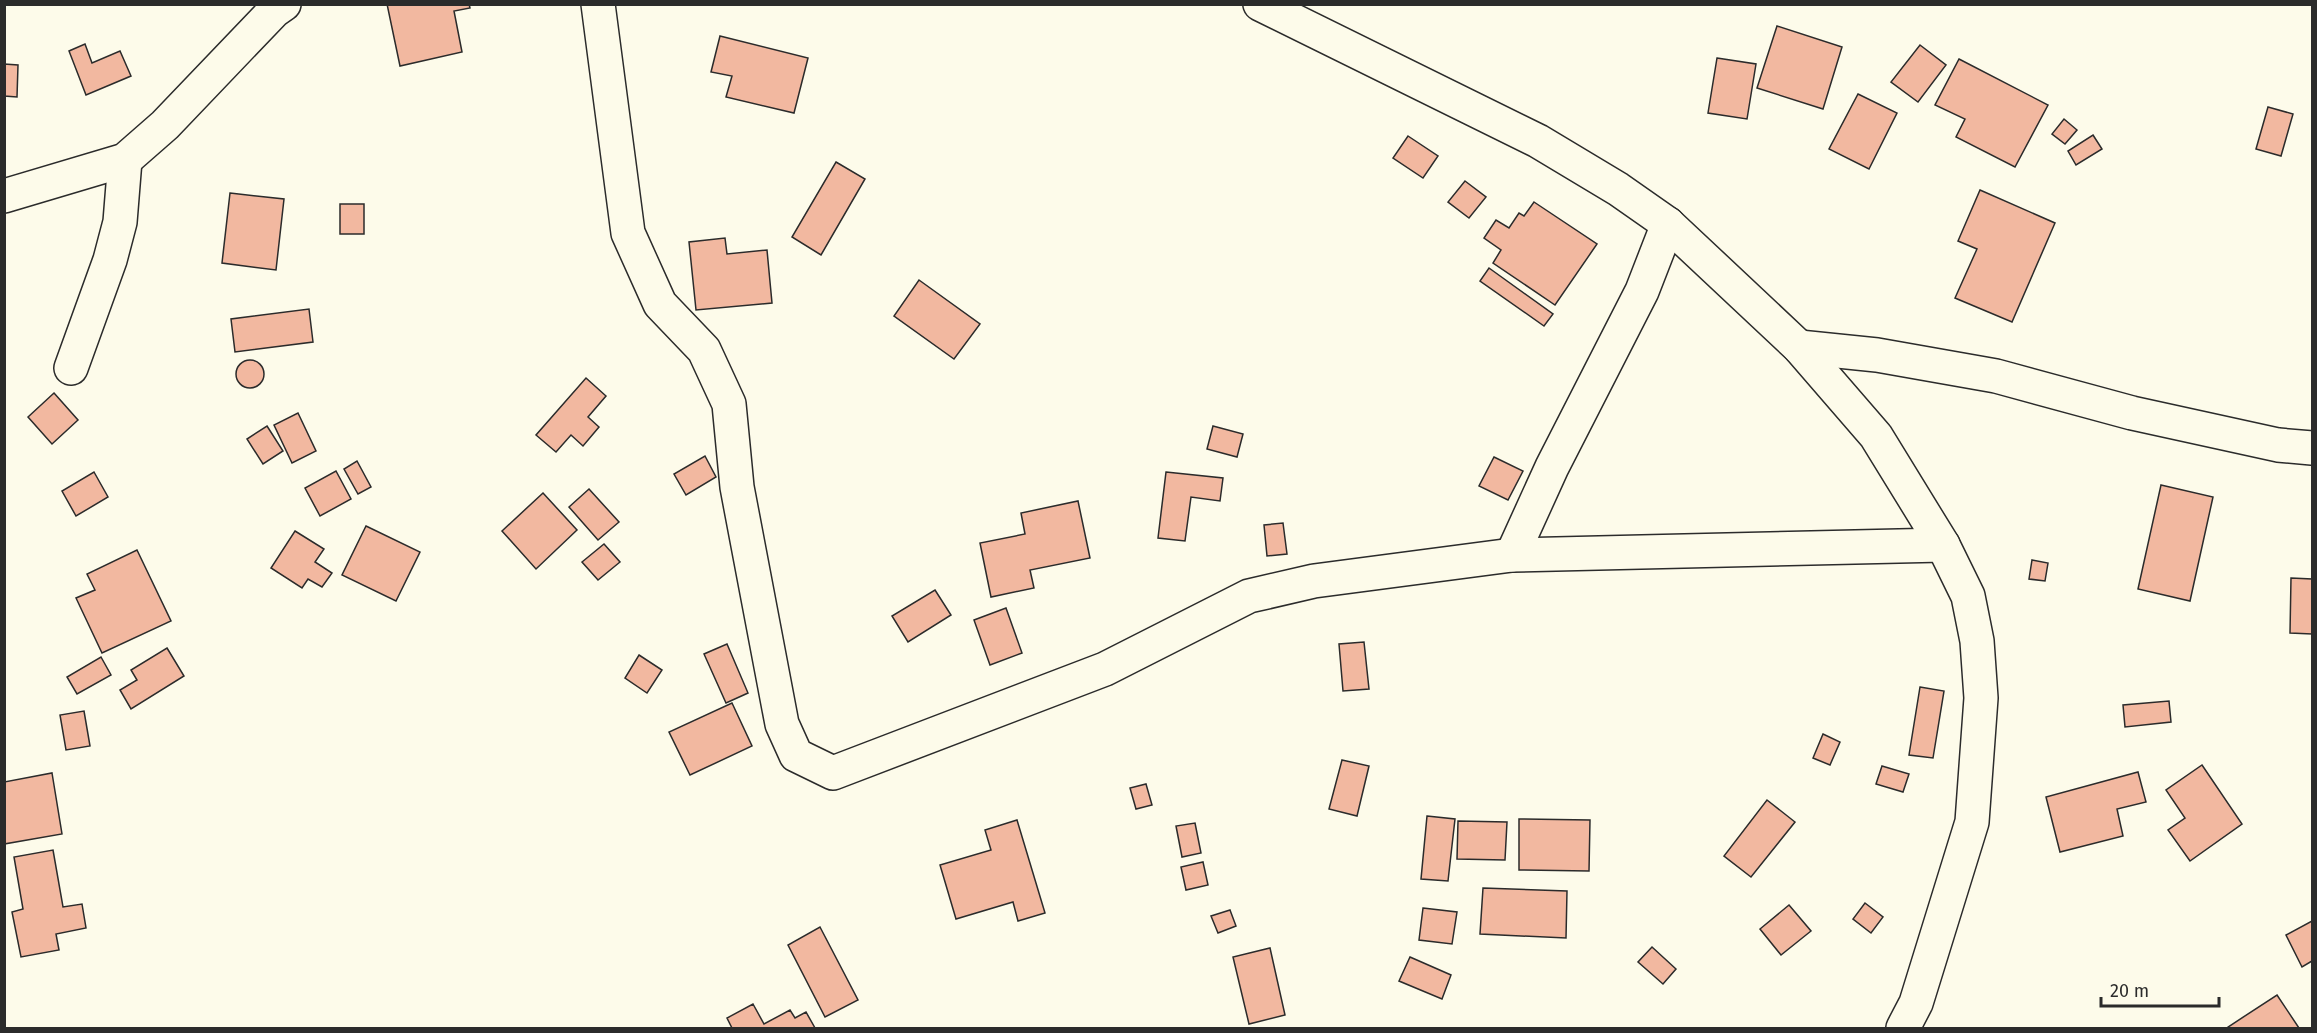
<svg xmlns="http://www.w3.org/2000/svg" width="2317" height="1033" viewBox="0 0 2317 1033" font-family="'Fira Sans',sans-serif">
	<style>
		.building { fill: #f2b8a0; stroke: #2b2b2b; stroke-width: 1.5 }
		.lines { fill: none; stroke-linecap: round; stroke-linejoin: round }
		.street-casing { stroke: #2b2b2b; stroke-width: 36 }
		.street { stroke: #fdfbea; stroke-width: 33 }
	</style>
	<rect width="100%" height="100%" fill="#fdfbea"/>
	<g class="building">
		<polygon points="387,4 469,4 470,8 454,11 462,52 400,66"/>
		<polygon points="1777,26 1842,47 1823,109 1757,88"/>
		<polygon points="720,36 808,58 794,113 726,97 732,76 711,72"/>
		<polygon points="85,44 92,63 120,51 131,76 86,95 69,51"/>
		<polygon points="1920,45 1946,65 1918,102 1891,82"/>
		<polygon points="1717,58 1756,64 1747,119 1708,113"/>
		<polygon points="1959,59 2048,105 2015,167 1956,137 1965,119 1935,105"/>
		<polygon points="4,64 18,65 17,97 4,96"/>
		<polygon points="1858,94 1897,113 1869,169 1829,149"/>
		<polygon points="2268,107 2293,114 2281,156 2256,149"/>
		<polygon points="2064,119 2077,130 2065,144 2052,134"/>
		<polygon points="2093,135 2102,149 2076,165 2068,151"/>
		<polygon points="1408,136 1438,156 1423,178 1393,158"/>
		<polygon points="836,162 865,179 821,255 792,237"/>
		<polygon points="1465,181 1486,197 1469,218 1448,202"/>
		<polygon points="1980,190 2055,223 2012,322 1955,298 1977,249 1958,241"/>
		<polygon points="230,193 284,199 276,270 222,263"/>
		<polygon points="1534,202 1597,244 1555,305 1493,263 1501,250 1484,238 1496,220 1509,228 1519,213 1524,216"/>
		<rect x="340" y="204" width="24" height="30"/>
		<polygon points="725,238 727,254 767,250 772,303 696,310 689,242"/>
		<polygon points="1489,268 1553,314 1544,326 1480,281"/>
		<polygon points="919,280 980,324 954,359 894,316"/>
		<polygon points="309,309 313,342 235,352 231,319"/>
		<circle cx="250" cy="374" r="14"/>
		<polygon points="586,378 606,396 588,417 599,427 583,446 571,435 556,452 536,435"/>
		<polygon points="54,393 78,420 52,444 28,417"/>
		<polygon points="298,413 316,451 292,463 274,425"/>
		<polygon points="267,426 283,451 263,464 247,439"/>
		<polygon points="1213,426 1243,434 1237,457 1207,449"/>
		<polygon points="705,456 716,477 686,495 674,474"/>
		<polygon points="1494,457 1523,471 1508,500 1479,486"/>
		<polygon points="357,461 371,487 358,494 344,469"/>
		<polygon points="336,471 351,499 320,516 305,488"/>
		<polygon points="94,472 108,497 76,516 62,491"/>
		<polygon points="1166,472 1223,478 1220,501 1191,497 1185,541 1158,538"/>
		<polygon points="2161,485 2213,497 2190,601 2138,589"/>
		<polygon points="589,489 619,522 598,540 569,507"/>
		<polygon points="543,493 577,530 536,569 502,531"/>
		<polygon points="1078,501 1090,558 1030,570 1034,588 991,597 980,543 1025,534 1021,513"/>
		<polygon points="1283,523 1287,554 1267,556 1264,525"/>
		<polygon points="366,526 420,552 396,601 342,575"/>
		<polygon points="295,531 324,549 315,562 332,573 322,587 308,579 302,588 271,568"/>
		<polygon points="604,544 620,562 598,580 582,562"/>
		<polygon points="137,550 171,621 102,653 76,598 95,590 87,574"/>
		<polygon points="2032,560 2048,563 2045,581 2029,579"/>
		<polygon points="2291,578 2312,579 2312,634 2290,633"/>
		<polygon points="935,590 951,615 908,642 892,616"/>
		<polygon points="1006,608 1022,653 990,665 974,620"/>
		<polygon points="1364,642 1369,689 1343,691 1339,644"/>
		<polygon points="727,644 748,693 726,703 704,654"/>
		<polygon points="167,648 184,676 131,709 120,690 137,680 131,670"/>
		<polygon points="639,655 662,670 647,693 625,678"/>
		<polygon points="101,657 111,675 77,694 67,677"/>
		<polygon points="1920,687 1944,691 1933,758 1909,755"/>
		<polygon points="2169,701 2171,722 2125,727 2123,705"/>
		<polygon points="732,703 752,746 690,775 669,732"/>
		<polygon points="84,711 90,746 66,750 60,715"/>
		<polygon points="1823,734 1840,742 1830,765 1813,758"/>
		<polygon points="1342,760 1369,766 1357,816 1329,809"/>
		<polygon points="2202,765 2242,824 2190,861 2168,830 2185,818 2166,790"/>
		<polygon points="1882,766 1909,774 1903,792 1876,784"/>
		<polygon points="2138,772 2146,802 2117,809 2123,836 2060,852 2046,797"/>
		<polygon points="52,773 62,834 4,844 4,782"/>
		<polygon points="1146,784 1152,805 1136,809 1130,788"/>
		<polygon points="1767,800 1795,822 1751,877 1724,856"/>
		<polygon points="1427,816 1455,819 1448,881 1421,879"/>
		<polygon points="1519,819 1590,820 1589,871 1519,870"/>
		<polygon points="1017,820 1045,913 1018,921 1013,902 956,919 940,865 991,850 985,830"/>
		<polygon points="1458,821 1507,822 1505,860 1457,859"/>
		<polygon points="1195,823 1201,853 1182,857 1176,826"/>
		<polygon points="53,850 63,907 82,904 86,928 56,934 59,950 21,957 12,912 23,909 14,857"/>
		<polygon points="1203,862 1208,885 1186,890 1181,867"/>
		<polygon points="1483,888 1567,891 1566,938 1480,934"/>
		<polygon points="1865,903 1883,917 1871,933 1853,919"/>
		<polygon points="1789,905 1811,931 1781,955 1760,929"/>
		<polygon points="1423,908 1457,912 1452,944 1419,940"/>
		<polygon points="1230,910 1236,926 1218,933 1211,916"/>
		<polygon points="2312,921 2312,961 2302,967 2286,935"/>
		<polygon points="820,927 858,1000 825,1017 788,945"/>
		<polygon points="1652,947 1676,969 1663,984 1638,962"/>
		<polygon points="1270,948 1285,1015 1249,1024 1233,957"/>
		<polygon points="1410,957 1451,975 1442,999 1399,981"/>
		<polygon points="2277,995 2299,1028 2229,1028 2228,1027"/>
		<polygon points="753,1004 764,1024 790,1010 795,1018 806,1012 815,1028 732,1028 727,1018"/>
	</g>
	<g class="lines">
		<defs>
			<g id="street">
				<polyline points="598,4 628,233 660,304 704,350 729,404 737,487 782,724 796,755 833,773 1105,669 1249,596 1314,581 1512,555 1943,545"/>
				<polyline points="1260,4 1538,141 1618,189 1668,224 1799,347 1876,436 1943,545 1968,596 1977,641 1981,698 1972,822 1916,1003 1903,1028"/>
				<polyline points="4,196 125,160 165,125 274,11 284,4"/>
				<polyline points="1799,347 1877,355 1996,376 2132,413 2278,445 2312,448"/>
				<polyline points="71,368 110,260 120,222 125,160"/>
				<polyline points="1512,555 1552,467 1642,291 1668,224"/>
			</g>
		</defs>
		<use href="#street" class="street-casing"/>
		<use href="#street" class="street"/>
	</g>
	<rect width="2317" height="1033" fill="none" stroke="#2b2b2b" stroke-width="12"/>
	<path d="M2101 997v9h118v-9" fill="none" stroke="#2b2b2b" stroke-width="3"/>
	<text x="2110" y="997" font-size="18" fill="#2b2b2b" stroke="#fdfbea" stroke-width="4.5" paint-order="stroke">20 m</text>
</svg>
